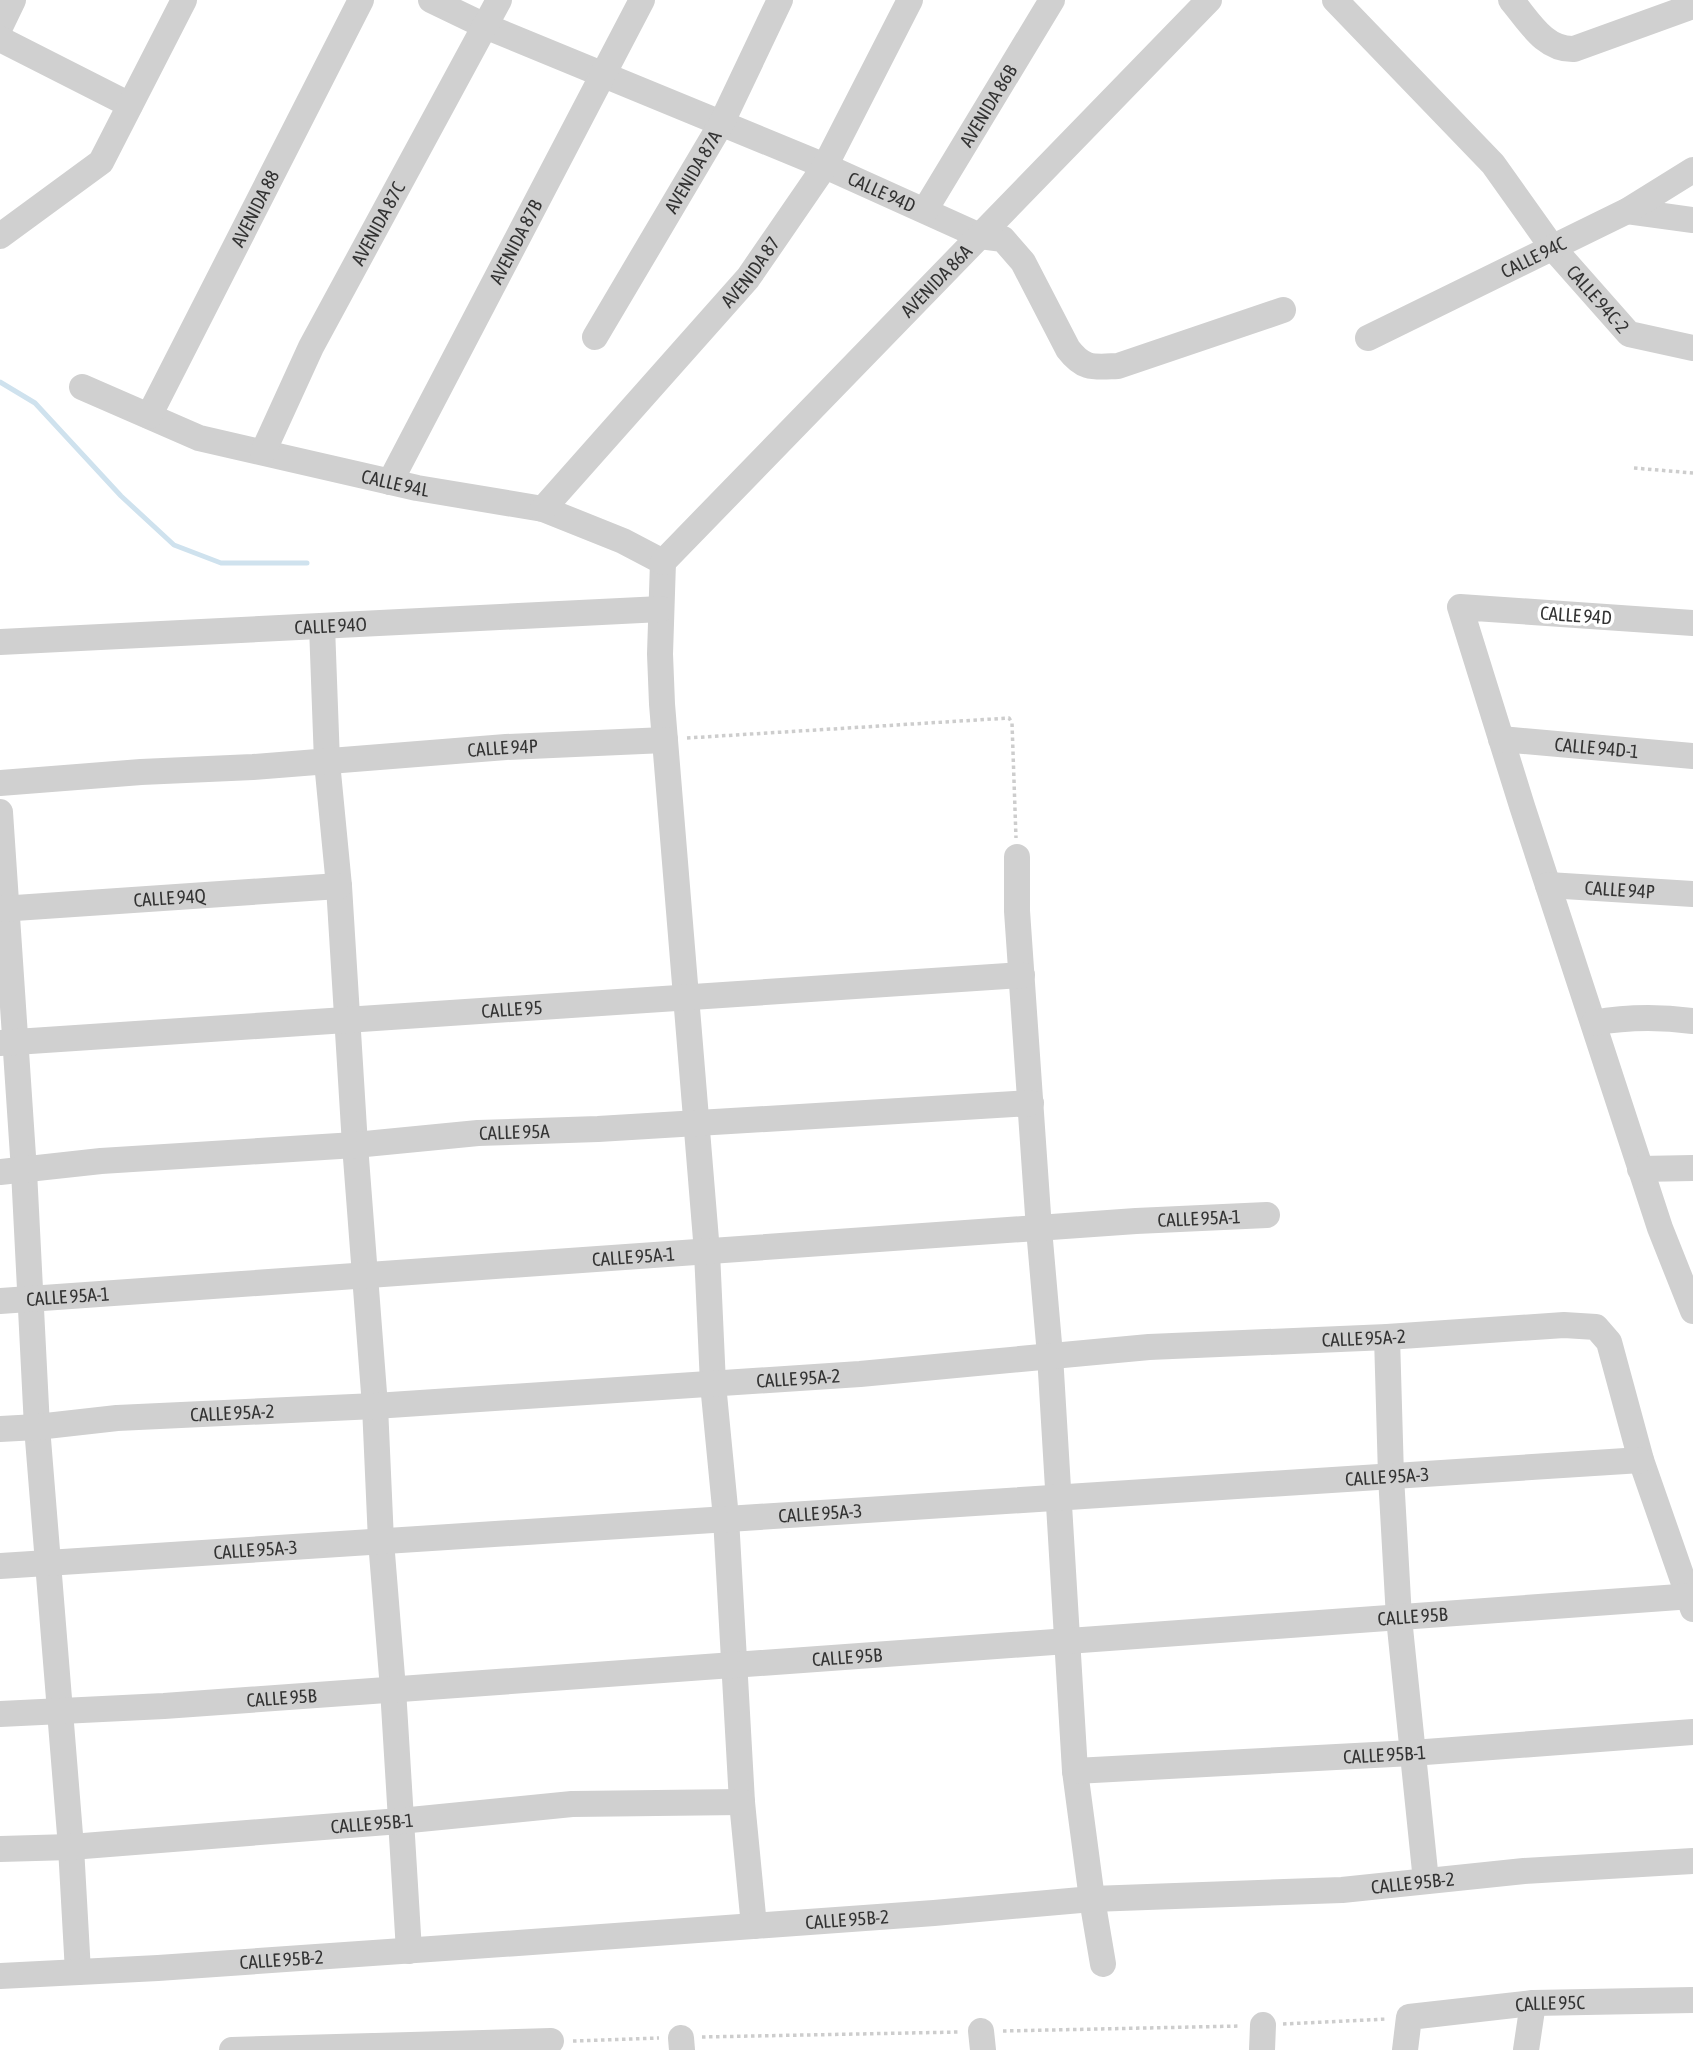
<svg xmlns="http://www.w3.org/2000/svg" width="1693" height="2050" viewBox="0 0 1693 2050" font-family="'Asap Condensed',sans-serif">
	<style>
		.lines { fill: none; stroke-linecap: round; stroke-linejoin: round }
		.stream { stroke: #cfe2ee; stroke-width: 5 }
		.path { stroke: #cdcdcd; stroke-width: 3.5; stroke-dasharray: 3.5 3.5; stroke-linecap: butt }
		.minor { stroke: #d0d0d0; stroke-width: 26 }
		.labels { text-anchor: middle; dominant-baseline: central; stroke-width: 7; stroke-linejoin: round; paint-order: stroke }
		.street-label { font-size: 19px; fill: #333; stroke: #fff }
	</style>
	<rect width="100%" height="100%" fill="#fff"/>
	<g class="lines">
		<polyline class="stream" points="0,382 35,403 121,496 174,545 221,563 307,563"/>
		<g class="path">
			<polyline points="1634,468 1693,473"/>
			<polyline points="687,738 1009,718 1012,723 1016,838"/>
			<polyline points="1283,2024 1387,2019"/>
			<polyline points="1003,2031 1240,2026"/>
			<polyline points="702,2037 960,2032"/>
			<polyline points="573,2041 659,2038"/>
		</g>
		<g class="minor">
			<path id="s1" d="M431,0L485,26L825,166L980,236L1003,239L1023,262L1068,349C1084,370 1094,367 1118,366L1283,310"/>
			<path id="s2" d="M1335,0L1493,164L1552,247L1629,334L1693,348"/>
			<path d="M1511,0C1529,21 1544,50 1574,49L1693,6"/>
			<polyline points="0,27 13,0"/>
			<polyline points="0,39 130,105"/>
			<path id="s3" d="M925,210L1052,0"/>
			<polyline points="1627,211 1693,220"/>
			<polyline points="0,236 101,162 184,0"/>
			<path id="s4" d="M595,337L721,124L780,0"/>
			<path id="s5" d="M1368,338L1627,211L1693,170"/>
			<path id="s6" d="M82,387L199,438L417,488L543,509L623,541L663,562L660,654L662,704L707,1252L713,1384L726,1518L742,1802L754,1926"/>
			<path id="s7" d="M149,416L361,0"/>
			<path id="s8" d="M263,452L311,347L499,0"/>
			<path id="s9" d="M390,482L642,0"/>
			<path id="s10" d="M543,509L748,278L825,166L910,0"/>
			<path id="s11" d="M663,562L1209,0"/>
			<polyline points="1693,623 1460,607 1522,806 1660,1228 1693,1311"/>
			<polyline points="322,626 327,762 339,886 355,1145 375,1406 381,1541 393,1689 409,1951"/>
			<path id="s12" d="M0,642L661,609"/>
			<path id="s13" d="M1501,739L1693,756"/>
			<path id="s14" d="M0,783L141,772L253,767L506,747L665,740"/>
			<polyline points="0,812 24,1171 37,1427 71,1847 78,1972"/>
			<polyline points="1017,857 1017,911 1039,1229 1050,1355 1075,1771 1092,1899 1103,1964"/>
			<path id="s15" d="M1548,885L1693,894"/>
			<path id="s16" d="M0,909L339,886"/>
			<path d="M1594,1023C1626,1017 1661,1017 1693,1021"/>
			<path id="s17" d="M0,1043L1022,975"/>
			<polyline points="1640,1169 1693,1168"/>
			<path id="s18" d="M0,1172L101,1161L355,1145L478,1133L598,1129L1031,1103"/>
			<path id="s19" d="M0,1301L1136,1221L1267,1215"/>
			<polyline points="1387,1337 1391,1476 1399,1618 1426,1881"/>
			<path id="s20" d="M0,1429L37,1427L117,1418L375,1406L860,1374L1149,1347L1387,1337L1564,1325L1596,1327L1609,1342L1641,1460L1693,1609"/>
			<path id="s21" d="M0,1566L1641,1460"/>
			<path id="s22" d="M0,1714L164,1706L1693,1596"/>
			<path id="s23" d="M1075,1771L1412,1753L1693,1732"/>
			<path id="s24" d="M0,1849L71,1847L400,1821L572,1804L742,1802"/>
			<path id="s25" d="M0,1976L158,1968L518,1943L934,1913L1092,1899L1342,1890L1524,1871L1693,1861"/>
			<polyline points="981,2031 983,2050"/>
			<polyline points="681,2038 682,2050"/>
			<polyline points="232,2050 551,2041"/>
			<polyline points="1262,2050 1263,2025"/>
			<path id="s26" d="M1405,2050L1409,2017L1533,2003L1693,2000"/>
			<polyline points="1526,2050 1533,2003"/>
		</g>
	</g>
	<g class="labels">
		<g class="street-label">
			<text stroke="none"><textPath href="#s3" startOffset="122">AVENIDA 86B</textPath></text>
			<text stroke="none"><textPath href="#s4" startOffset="192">AVENIDA 87A</textPath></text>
			<text stroke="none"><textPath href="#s1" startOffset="490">CALLE 94D</textPath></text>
			<text stroke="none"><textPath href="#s7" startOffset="233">AVENIDA 88</textPath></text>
			<text stroke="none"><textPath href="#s8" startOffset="256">AVENIDA 87C</textPath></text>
			<text stroke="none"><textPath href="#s9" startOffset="271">AVENIDA 87B</textPath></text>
			<text stroke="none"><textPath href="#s5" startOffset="184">CALLE 94C</textPath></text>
			<text stroke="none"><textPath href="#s10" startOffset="315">AVENIDA 87</textPath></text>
			<text stroke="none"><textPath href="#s11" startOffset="392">AVENIDA 86A</textPath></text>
			<text stroke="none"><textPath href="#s2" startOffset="399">CALLE 94C-2</textPath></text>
			<text stroke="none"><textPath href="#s6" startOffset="329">CALLE 94L</textPath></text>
			<text transform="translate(1576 615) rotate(4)">CALLE 94D</text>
			<text stroke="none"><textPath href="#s12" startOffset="331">CALLE 94O</textPath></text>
			<text stroke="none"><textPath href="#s13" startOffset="96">CALLE 94D-1</textPath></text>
			<text stroke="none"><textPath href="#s14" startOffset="504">CALLE 94P</textPath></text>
			<text stroke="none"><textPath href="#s15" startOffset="72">CALLE 94P</textPath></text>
			<text stroke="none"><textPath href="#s16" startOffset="170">CALLE 94Q</textPath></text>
			<text stroke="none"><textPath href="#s17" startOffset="513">CALLE 95</textPath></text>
			<text stroke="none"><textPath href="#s18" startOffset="516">CALLE 95A</textPath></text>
			<text stroke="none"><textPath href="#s19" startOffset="1202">CALLE 95A-1</textPath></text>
			<text stroke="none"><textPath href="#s19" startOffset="635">CALLE 95A-1</textPath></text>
			<text stroke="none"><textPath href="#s19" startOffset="68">CALLE 95A-1</textPath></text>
			<text stroke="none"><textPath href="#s20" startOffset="1367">CALLE 95A-2</textPath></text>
			<text stroke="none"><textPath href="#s20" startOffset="800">CALLE 95A-2</textPath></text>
			<text stroke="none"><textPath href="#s20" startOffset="233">CALLE 95A-2</textPath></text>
			<text stroke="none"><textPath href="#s21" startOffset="1390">CALLE 95A-3</textPath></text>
			<text stroke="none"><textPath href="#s21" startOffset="822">CALLE 95A-3</textPath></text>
			<text stroke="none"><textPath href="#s21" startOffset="256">CALLE 95A-3</textPath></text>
			<text stroke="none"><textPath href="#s22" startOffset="1416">CALLE 95B</textPath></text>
			<text stroke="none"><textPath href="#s22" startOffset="849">CALLE 95B</textPath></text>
			<text stroke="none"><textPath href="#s22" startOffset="282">CALLE 95B</textPath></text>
			<text stroke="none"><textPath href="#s23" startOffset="310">CALLE 95B-1</textPath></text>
			<text stroke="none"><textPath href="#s24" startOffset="373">CALLE 95B-1</textPath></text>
			<text stroke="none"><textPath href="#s25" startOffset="1416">CALLE 95B-2</textPath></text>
			<text stroke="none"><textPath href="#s25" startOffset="849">CALLE 95B-2</textPath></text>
			<text stroke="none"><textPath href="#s25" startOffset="282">CALLE 95B-2</textPath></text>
			<text stroke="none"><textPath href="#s26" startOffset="175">CALLE 95C</textPath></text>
		</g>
	</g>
</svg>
